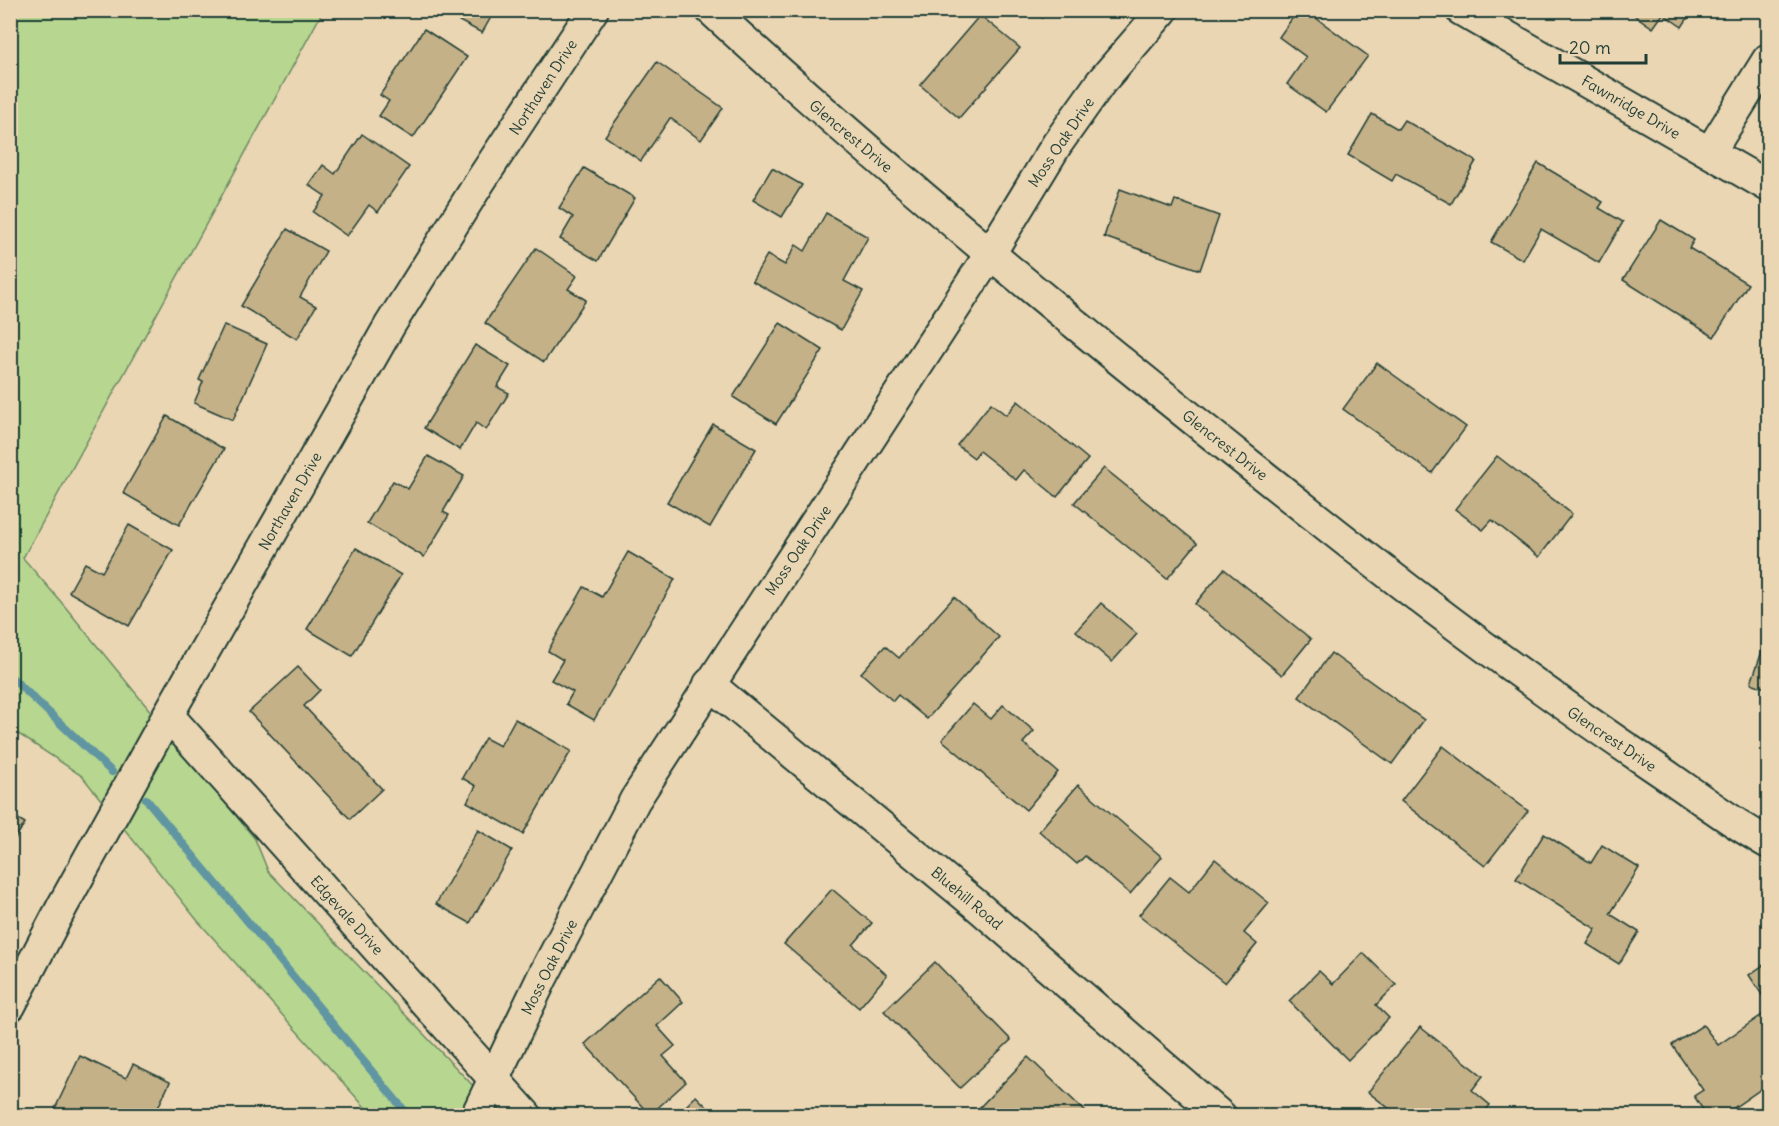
<svg xmlns="http://www.w3.org/2000/svg" width="1779" height="1126" viewBox="0 0 1779 1126" font-family="Delius,sans-serif">
	<style>
		.green { fill: #b7d68f; stroke: #6b8a62; stroke-width: 1.5 }
		.lines { fill: none; stroke-linecap: round; stroke-linejoin: round }
		.stream { stroke: #6095a2; stroke-width: 8 }
		.building { fill: #c5b188; stroke: #1f3d34; stroke-width: 1.5 }
		.street-casing { stroke: #1f3d34; stroke-width: 34 }
		.street { stroke: #ebd6b4; stroke-width: 30 }
		.labels { text-anchor: middle; dominant-baseline: central; stroke-width: 4.5; stroke-linejoin: round; paint-order: stroke }
		.street-label { font-size: 15px; fill: #1f3d34; stroke: #ebd6b4 }
	</style>
	<rect width="100%" height="100%" fill="#ebd6b4"/>
	<filter id="ink" filterUnits="userSpaceOnUse"><feTurbulence type="fractalNoise" baseFrequency=".0167" numOctaves="2"/><feDisplacementMap in="SourceGraphic" scale="12" xChannelSelector="R" yChannelSelector="G"/><feConvolveMatrix kernelMatrix="1 2 1 2 8 2 1 2 1" color-interpolation-filters="sRGB"/></filter>
	<g filter="url(#ink)">
		<polygon class="green" points="10,11 323,11 23,558 62,603 255,839 268,871 501,1115 372,1115 197,920 82,776 11,729"/>
		<g class="lines">
			<g class="stream">
				<polyline points="10,676 112,772"/>
				<polyline points="146,799 409,1116"/>
			</g>
		</g>
		<g class="building">
			<polygon points="446,10 495,10 482,33 444,13"/>
			<polygon points="1033,10 1049,10 1042,18"/>
			<polygon points="1298,10 1305,10 1368,56 1326,112 1287,84 1306,57 1279,37"/>
			<polygon points="1627,10 1693,10 1682,27 1663,14 1653,28"/>
			<polygon points="980,15 1020,48 959,118 920,85"/>
			<polygon points="424,29 467,57 413,138 379,116 389,101 380,95"/>
			<polygon points="657,62 723,108 701,140 670,118 641,161 605,136"/>
			<polygon points="1372,114 1398,129 1404,120 1476,161 1451,204 1396,174 1392,181 1348,155"/>
			<polygon points="362,134 409,167 378,212 369,205 347,236 313,212 325,196 309,185 323,165 335,174"/>
			<polygon points="1538,163 1603,202 1599,208 1623,222 1599,263 1541,229 1523,260 1491,242"/>
			<polygon points="584,168 635,198 598,261 560,239 573,217 559,208"/>
			<polygon points="772,168 802,185 782,217 753,200"/>
			<polygon points="1120,189 1172,208 1175,200 1219,216 1200,270 1104,237"/>
			<polygon points="826,213 868,237 844,281 863,291 841,330 752,281 767,255 785,265 796,245 805,251"/>
			<polygon points="1661,220 1694,240 1689,248 1748,284 1714,337 1623,280"/>
			<polygon points="287,229 326,251 300,297 316,306 297,339 241,306"/>
			<polygon points="536,248 577,276 568,289 586,300 544,362 485,323"/>
			<polygon points="780,323 823,350 776,424 733,397"/>
			<polygon points="224,325 267,344 233,420 194,403 203,382 199,380"/>
			<polygon points="475,345 510,366 497,387 509,393 486,430 476,423 460,450 424,428"/>
			<polygon points="1377,363 1466,427 1432,473 1343,409"/>
			<polygon points="1018,401 1088,459 1057,497 1024,470 1016,480 979,451 974,458 957,445 991,403 1006,415"/>
			<polygon points="167,416 224,449 179,525 123,493"/>
			<polygon points="713,424 756,449 710,527 667,502"/>
			<polygon points="428,456 464,476 443,512 449,515 424,557 367,523 393,481 408,489"/>
			<polygon points="1497,456 1572,514 1539,557 1492,520 1483,530 1455,509"/>
			<polygon points="1104,468 1197,543 1167,579 1074,503"/>
			<polygon points="129,525 173,550 129,626 69,592 85,563 102,572"/>
			<polygon points="356,548 401,575 352,656 307,629"/>
			<polygon points="628,552 675,579 594,720 566,704 573,692 551,680 563,660 548,651 584,587 602,597"/>
			<polygon points="1224,569 1311,639 1282,675 1195,604"/>
			<polygon points="954,597 999,637 927,719 898,695 893,701 861,673 885,646 899,658"/>
			<polygon points="1101,603 1137,634 1112,662 1076,631"/>
			<polygon points="1765,643 1768,645 1768,689 1751,683"/>
			<polygon points="1331,653 1424,720 1392,764 1299,697"/>
			<polygon points="298,667 320,690 304,706 382,789 350,819 249,712"/>
			<polygon points="973,704 991,719 1003,705 1034,731 1023,743 1058,772 1026,810 942,740"/>
			<polygon points="515,719 571,751 523,834 467,802 476,786 462,778 485,738 500,746"/>
			<polygon points="1443,746 1528,811 1485,866 1401,801"/>
			<polygon points="1078,785 1162,857 1130,894 1085,856 1077,864 1039,831"/>
			<polygon points="10,814 25,823 10,847"/>
			<polygon points="478,830 512,850 470,923 436,904"/>
			<polygon points="1544,834 1591,863 1602,845 1639,868 1610,914 1639,932 1619,964 1587,944 1596,929 1516,879"/>
			<polygon points="1215,859 1269,903 1244,933 1257,944 1225,983 1139,915 1170,877 1189,892"/>
			<polygon points="832,889 872,923 853,945 887,975 859,1008 784,944"/>
			<polygon points="1363,953 1396,985 1376,1005 1389,1018 1348,1060 1289,1001 1319,971 1333,984"/>
			<polygon points="935,962 1011,1040 960,1088 884,1011"/>
			<polygon points="1768,962 1768,1004 1749,975"/>
			<polygon points="660,976 683,1002 657,1026 675,1046 663,1056 686,1082 650,1115 585,1044"/>
			<polygon points="1768,1011 1768,1084 1722,1116 1707,1116 1694,1096 1703,1090 1672,1045 1703,1025 1718,1045"/>
			<polygon points="1420,1027 1483,1076 1472,1090 1490,1105 1482,1116 1399,1116 1368,1092"/>
			<polygon points="80,1056 126,1078 133,1064 170,1082 154,1116 52,1115"/>
			<polygon points="1028,1057 1090,1116 987,1116 979,1108"/>
			<polygon points="696,1096 716,1116 676,1116"/>
		</g>
		<g class="lines">
			<defs>
				<g id="street">
					<path d="M711,10C904,187 1107,352 1313,515C1424,603 1538,689 1656,768C1693,793 1729,821 1768,843"/>
					<polyline points="1461,10 1768,186"/>
					<polyline points="1710,152 1768,59"/>
					<polyline points="709,684 974,903 1221,1116"/>
					<polyline points="168,715 527,1116"/>
					<polyline points="10,1006 63,905 168,715 390,325 481,180 593,10"/>
					<polyline points="476,1116 542,978 635,800 990,254 1057,144 1101,82 1163,10"/>
				</g>
			</defs>
			<use href="#street" class="street-casing"/>
			<use href="#street" class="street"/>
		</g>
	</g>
	<g class="labels">
		<g class="street-label">
			<text transform="translate(543 87) rotate(-57)">Northaven Drive</text>
			<text transform="translate(1631 107) rotate(30)">Fawnridge Drive</text>
			<text transform="translate(851 136) rotate(40)">Glencrest Drive</text>
			<text transform="translate(1061 142) rotate(-56)">Moss Oak Drive</text>
			<text transform="translate(1225 445) rotate(38)">Glencrest Drive</text>
			<text transform="translate(290 501) rotate(-60)">Northaven Drive</text>
			<text transform="translate(798 550) rotate(-56)">Moss Oak Drive</text>
			<text transform="translate(1612 739) rotate(34)">Glencrest Drive</text>
			<text transform="translate(967 898) rotate(40)">Bluehill Road</text>
			<text transform="translate(347 915) rotate(48)">Edgevale Drive</text>
			<text transform="translate(549 967) rotate(-63)">Moss Oak Drive</text>
		</g>
	</g>
	<rect width="1779" height="1126" fill="none" stroke="#ebd6b4" stroke-width="36"/>
	<rect x="18" y="18" width="1743" height="1090" fill="none" stroke="#1f3d34" stroke-width="2" filter="url(#ink)"/>
	<path d="M1560 54v9h86v-9" fill="none" stroke="#1f3d34" stroke-width="3"/>
	<text x="1569" y="54" font-size="18" fill="#1f3d34" stroke="#ebd6b4" stroke-width="4.5" paint-order="stroke">20 m</text>
</svg>
